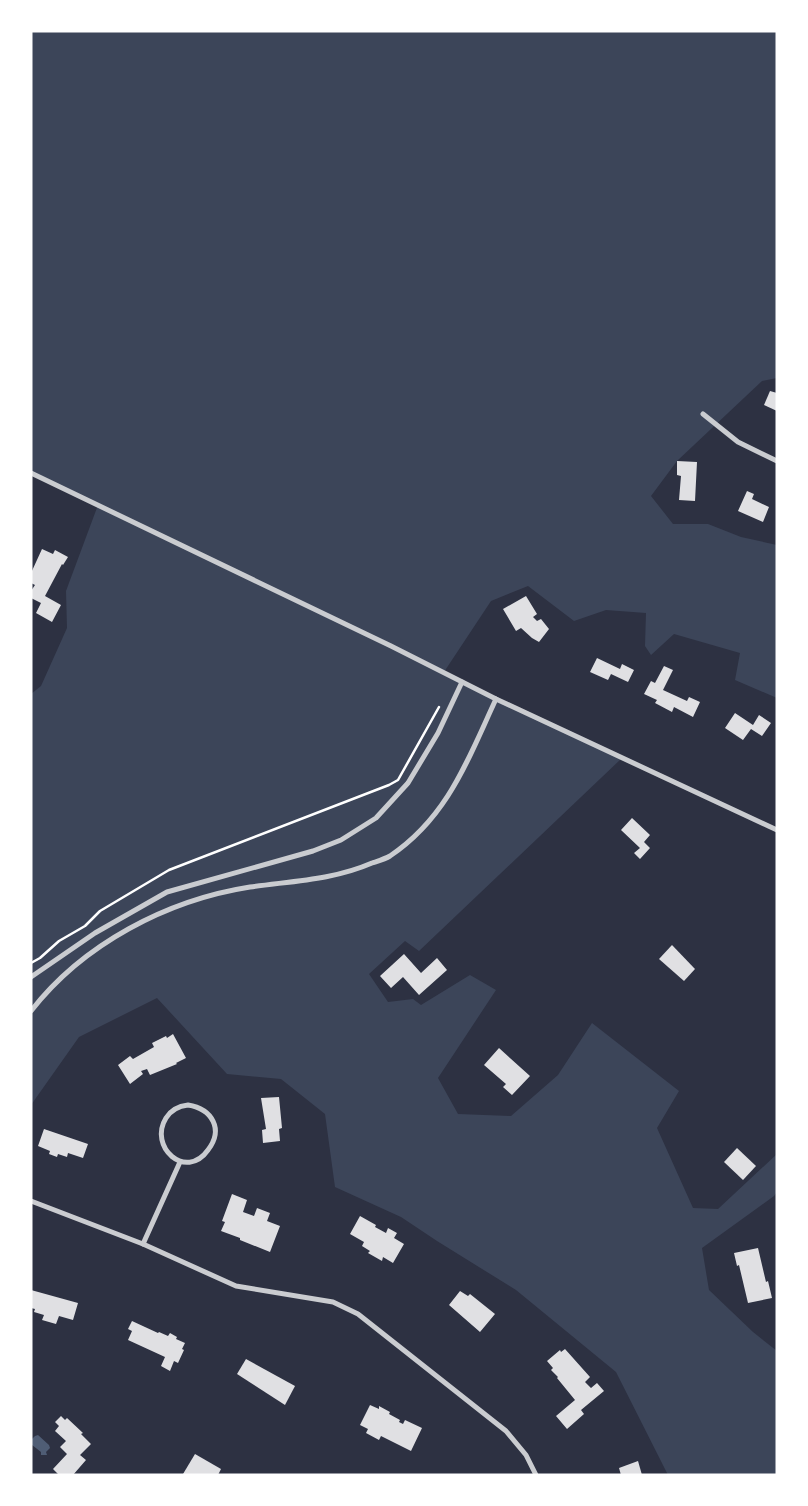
<svg xmlns="http://www.w3.org/2000/svg" width="808" height="1506" viewBox="0 0 808 1506" font-family="'Alegreya Sans',sans-serif">
	<style>
		.green { fill: #3c4559 }
		.water { fill: #4f5d75 }
		.building { fill: #e0e0e3 }
		.lines { fill: none; stroke-linecap: round; stroke-linejoin: round }
		.path { stroke: #fff; stroke-width: 2.5 }
		.minor { stroke: #caccd0; stroke-width: 5 }
	</style>
	<rect width="100%" height="100%" fill="#2d3142"/>
	<polygon class="green" points="31,31 777,31 777,378 762,381 677,461 651,496 673,524 708,524 741,537 777,545 777,698 735,680 740,653 674,634 651,655 645,646 646,613 606,610 574,621 528,586 491,601 444,672 622,758 419,951 405,941 369,974 388,1002 413,999 421,1005 470,975 496,990 438,1078 458,1114 511,1116 558,1075 592,1023 679,1091 657,1128 693,1208 718,1209 777,1154 777,1192 774,1196 702,1248 709,1290 753,1332 777,1351 777,1475 668,1475 616,1372 516,1290 437,1241 401,1217 335,1187 325,1114 281,1079 227,1074 157,998 79,1037 31,1105 31,694 41,686 67,628 66,591 98,505 31,473"/>
	<polygon class="water" points="38,1435 49,1445 50,1448 46,1452 47,1455 41,1455 41,1452 32,1445 31,1440 35,1436"/>
	<g class="building">
		<polygon points="770,391 777,393 777,411 764,405"/>
		<polygon points="677,461 697,462 695,501 679,500 681,476 677,475"/>
		<polygon points="747,491 754,494 752,499 769,507 763,522 738,511"/>
		<polygon points="42,549 53,554 55,550 68,557 63,565 62,564 45,596 61,605 52,622 36,613 41,603 31,598 31,591 35,585 31,583 31,573"/>
		<polygon points="526,596 537,614 533,617 537,621 541,619 549,629 539,642 532,638 521,628 516,631 503,609"/>
		<polygon points="597,658 620,669 622,664 634,670 628,682 611,674 608,680 590,672"/>
		<polygon points="664,666 673,670 663,690 687,701 689,697 700,702 693,717 674,707 672,712 655,703 657,700 644,694 651,681 655,683"/>
		<polygon points="735,713 753,725 759,715 771,723 762,736 751,729 743,740 725,728"/>
		<polygon points="632,818 650,835 644,842 650,848 640,859 634,853 640,848 621,830"/>
		<polygon points="672,945 695,969 684,981 659,959"/>
		<polygon points="404,954 421,973 437,958 447,970 419,995 403,977 391,988 380,976"/>
		<polygon points="173,1034 186,1058 176,1063 177,1064 150,1075 147,1069 141,1071 143,1074 130,1084 118,1065 130,1056 133,1059 154,1047 152,1043 166,1036 167,1038"/>
		<polygon points="499,1048 530,1076 512,1095 503,1087 506,1084 484,1065"/>
		<polygon points="279,1097 282,1128 279,1129 280,1141 263,1143 262,1130 266,1129 261,1098"/>
		<polygon points="44,1129 88,1144 83,1158 68,1153 67,1157 58,1154 57,1157 49,1154 50,1151 38,1146"/>
		<polygon points="737,1148 756,1166 743,1180 724,1162"/>
		<polygon points="232,1194 247,1200 243,1212 254,1216 257,1208 270,1213 267,1221 280,1226 270,1252 240,1240 240,1238 221,1231 225,1222 222,1221"/>
		<polygon points="360,1216 376,1225 375,1227 386,1233 388,1228 397,1233 394,1238 404,1244 393,1263 383,1257 382,1261 368,1253 370,1251 362,1246 364,1242 350,1234"/>
		<polygon points="758,1248 766,1282 768,1281 772,1298 748,1303 739,1265 737,1266 734,1253"/>
		<polygon points="31,1290 78,1303 73,1320 59,1316 56,1324 42,1320 44,1315 34,1312 35,1309 31,1308"/>
		<polygon points="460,1291 468,1296 470,1294 495,1314 480,1332 449,1305"/>
		<polygon points="132,1321 158,1333 159,1332 168,1336 170,1333 177,1337 176,1339 185,1343 182,1349 184,1350 178,1363 174,1361 170,1371 161,1366 165,1357 128,1340 132,1331 128,1329"/>
		<polygon points="565,1349 590,1377 585,1382 591,1388 597,1383 604,1391 581,1410 584,1414 567,1429 556,1416 575,1400 557,1378 558,1377 551,1370 553,1368 547,1361 560,1350 561,1352"/>
		<polygon points="246,1359 295,1386 285,1405 237,1374"/>
		<polygon points="370,1405 379,1409 379,1406 390,1412 389,1414 400,1420 399,1422 403,1424 405,1420 422,1428 411,1451 381,1436 379,1440 366,1433 368,1429 360,1425"/>
		<polygon points="61,1416 65,1420 67,1418 83,1433 81,1434 91,1444 80,1455 86,1460 73,1475 59,1475 53,1469 67,1454 60,1447 66,1441 55,1431 59,1426 55,1422"/>
		<polygon points="195,1454 221,1469 218,1475 183,1474"/>
		<polygon points="638,1461 642,1475 621,1475 619,1468"/>
	</g>
	<g class="lines">
		<polyline class="path" points="31,963 40,958 59,941 85,926 100,911 169,870 389,785 398,780 439,707"/>
		<g class="minor">
			<polyline points="703,414 738,442 777,461"/>
			<polyline points="31,473 391,646 496,699 777,830"/>
			<polyline points="31,977 95,933 167,892 313,851 341,840 376,818 408,783 438,733 462,682"/>
			<path d="M31,1011C83,944 167,900 250,887C292,881 333,880 372,863C378,861 385,859 390,856C448,817 468,759 496,699"/>
			<path d="M188,1105C212,1109 224,1129 208,1150C186,1181 148,1147 166,1118C171,1110 179,1106 188,1105Z"/>
			<polyline points="31,1201 143,1244 236,1286 333,1302 358,1314 506,1431 526,1455 536,1475"/>
			<polyline points="143,1244 180,1162"/>
		</g>
	</g>
	<rect width="808" height="1506" fill="none" stroke="#ffffff" stroke-width="65"/>
</svg>
